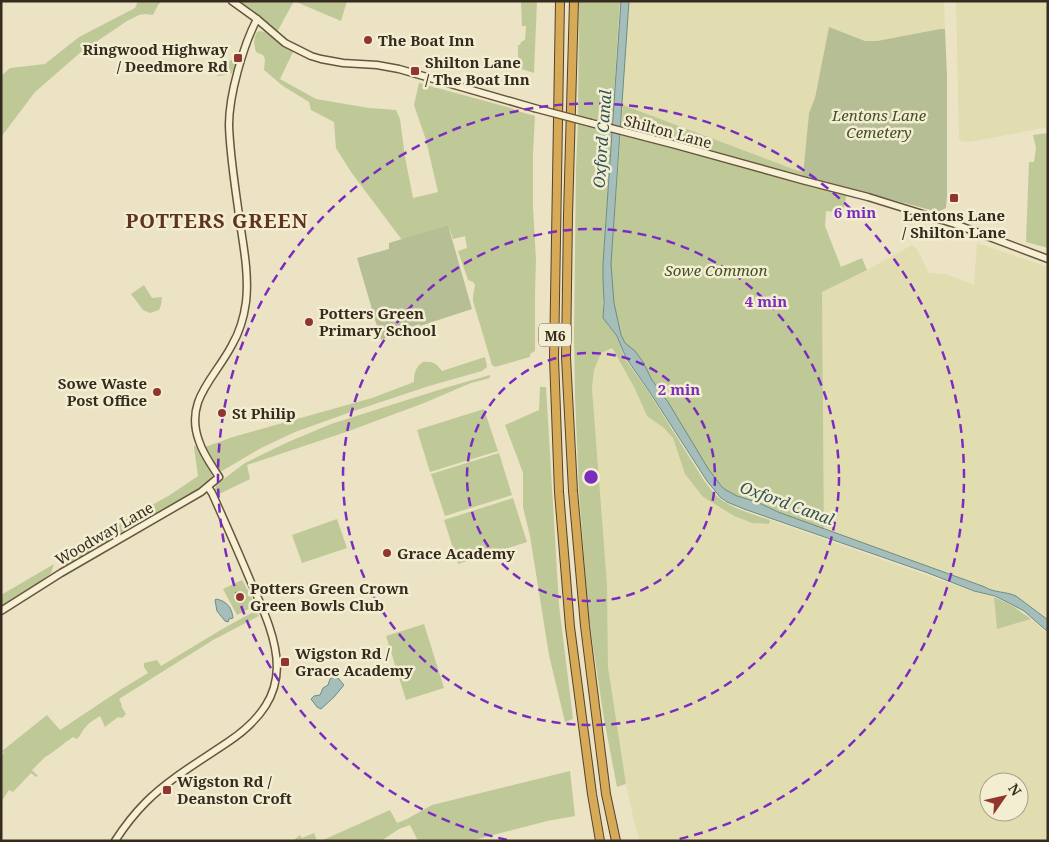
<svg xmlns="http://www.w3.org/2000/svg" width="1049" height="842" viewBox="0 0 1049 842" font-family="'Noto Serif',serif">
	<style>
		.farmland { fill: #e1ddb1; fill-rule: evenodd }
		.green { fill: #bfc997 }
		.cemetery { fill: #b6be96 }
		.water { fill: #a5beb9; stroke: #6c8c87 }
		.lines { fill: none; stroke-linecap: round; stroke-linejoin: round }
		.secondary-casing { stroke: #66563e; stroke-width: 9 }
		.highway-casing { stroke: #52422f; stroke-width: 10 }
		.secondary { stroke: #f7f0d5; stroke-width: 6 }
		.highway { stroke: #d7aa58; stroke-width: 8 }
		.secondary-bridge-casing { stroke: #66563e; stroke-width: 9; stroke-linecap: butt }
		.secondary-bridge { stroke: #f7f0d5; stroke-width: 6 }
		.ring { fill: none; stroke: #7b2cbf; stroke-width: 2.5; stroke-dasharray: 9 6 }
		.poi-dot { fill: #90362e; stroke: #f3edd2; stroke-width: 2 }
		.labels { text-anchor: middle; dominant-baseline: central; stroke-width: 5; stroke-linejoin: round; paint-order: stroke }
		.shield { fill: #f3edd2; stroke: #6e6554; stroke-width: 1 }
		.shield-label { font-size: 14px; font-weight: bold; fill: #352b1e }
		.poi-label { font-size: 15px; font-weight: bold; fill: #352b1e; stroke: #f3edd2; text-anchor: start }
		.park-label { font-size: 15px; font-style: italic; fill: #425026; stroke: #f3edd2 }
		.street-label { font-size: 15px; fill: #352b1e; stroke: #f3edd2 }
		.water-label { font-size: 16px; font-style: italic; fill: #2e5354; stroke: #f3edd2 }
		.district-label { font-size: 20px; font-weight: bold; letter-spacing: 1px; fill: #5f3320; stroke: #f3edd2 }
		.centre { fill: #7b2cbf; stroke: #f3edd2; stroke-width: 2.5 }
		.ring-label { font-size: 15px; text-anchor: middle; font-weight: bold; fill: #7b2cbf; stroke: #f3edd2; stroke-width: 5; stroke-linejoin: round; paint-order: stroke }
	</style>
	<rect width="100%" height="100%" fill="#ebe3c3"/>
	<g class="farmland">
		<polygon points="625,1 944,1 945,29 940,29 877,41 865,41 829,28 815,98 809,113 804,172 793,169 619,104"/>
		<polygon points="956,1 1048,1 1048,127 981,140 967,142 961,141 959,138"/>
		<polygon points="977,243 1048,267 1048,620 1016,596 1010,593 991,590 985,587 824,528 822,292 867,270 912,245 917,249 929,273 946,274 974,285"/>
		<path d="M611,348L635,389L647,416L664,428L673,438L685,474L703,497L733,516L752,523L769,524L770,520L974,592L994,597L997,629L1031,619L1046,632L1048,634V841H640L634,821L626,784L608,667L607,584L592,388L594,370L601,353ZM989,782H1019V812H989Z"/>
	</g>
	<g class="green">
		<polygon points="138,1 162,1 158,5 153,15 145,14 139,15 127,21 81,52 35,92 1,137 1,76 10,68 45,64 79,37 135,8"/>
		<polygon points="238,1 347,1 341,21 294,1 277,32"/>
		<polygon points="521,1 537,1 534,73 518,68 518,45 520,45 521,42 525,40 526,26 522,26"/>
		<path d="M579,1H620L603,264V318L617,336L625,359L648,391L705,482C710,487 713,493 718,497C732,509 753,514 770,520L769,524L752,523L734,516L703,497L685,474L673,438L664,428L647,416L635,389L612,348L601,353L594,370L592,388L607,584L608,667L626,784L617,787L604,719L589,619L579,492L575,397L574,337L576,168L578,120Z"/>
		<path d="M260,31L265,32L293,52L280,79L316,99L369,108L396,110L400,119L405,157L413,198L438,192L426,140L414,105L419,83L511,108L517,111L535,116L533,154V207L536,260L535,293V351L530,354V357L495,367L492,365L473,301V296L475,285L473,282L468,280L458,251L467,248L465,236L453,239L448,225L402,240L351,172L336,148L334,122L311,110L309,102L283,86L264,70L265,59L263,55L256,52C254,44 253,39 257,32Z"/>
		<polygon points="238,55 232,73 226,75 217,76 223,66"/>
		<polygon points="623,105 793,169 804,172 802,180 847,192 843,213 826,211 825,226 841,267 862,258 867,270 822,292 824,533 724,494 624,346 608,300"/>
		<polygon points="1048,133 1048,248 1026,242 1029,162 1034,162 1036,148 1033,135"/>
		<polygon points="144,285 152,298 162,297 161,305 159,310 150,313 143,310 131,294"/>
		<path d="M485,357L487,367L482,371L429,386L348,413L295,432L261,448L222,471L219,470L205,447L233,437L372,398L414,382C414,374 415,367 423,362C433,361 437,364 442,371Z"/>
		<polygon points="490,375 490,378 471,383 424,403 349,431 247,465 250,479 217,495 215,489 217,484 245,463 288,442 331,424 448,387"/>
		<polygon points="540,387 546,387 559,605 573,719 565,722 549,655 530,536 523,507 523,473 516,454 505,425 539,410"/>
		<polygon points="484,409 498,451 430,472 417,430"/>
		<path d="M195,445L212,474V478L208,483L188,497L111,539L68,565C62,565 61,562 58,557L170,495L198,476L194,447Z"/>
		<polygon points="499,453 512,495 445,516 431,474"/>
		<polygon points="513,498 527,542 458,564 444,520"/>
		<polygon points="337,519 347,548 302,563 292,535"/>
		<polygon points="54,564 51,573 34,587 1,607 1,595"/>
		<polygon points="242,580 256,605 237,615 223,589"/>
		<polygon points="994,597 1013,606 1031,619 997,629"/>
		<path d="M257,610L259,616L213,640L119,699L122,705L121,706L126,714L122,718L118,717L105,727L100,716C94,720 88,723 84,729C81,733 80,736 77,739L73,737C64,743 53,753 45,757L32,770L38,776L36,777L31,773L13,792L9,790L3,799L1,804V756L4,753L2,751L47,715L60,730L120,690L148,673L144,667V663L157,660L161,666L224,628Z"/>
		<polygon points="424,624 444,688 406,700 386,636"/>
		<polygon points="570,771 575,816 547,821 470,841 418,841 410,825 399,829 381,841 321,841 390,810 397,823 407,819 432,805"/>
		<polygon points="314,833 317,841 293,841 300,835 302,838"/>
	</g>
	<g class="cemetery">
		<polygon points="829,27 865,41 877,41 940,29 945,29 947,77 947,195 946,208 938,212 803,176 809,113 815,98"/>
		<polygon points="448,225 472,309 420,326 419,324 381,340 357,258 389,249 389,243"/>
	</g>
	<g class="water">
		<path d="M621,1H629L611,264L614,303L621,335L625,343L635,351L643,362L652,380L668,402L709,470L722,487L726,490L737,496L757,502L778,512L985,587C994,593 1005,591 1016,596L1048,620V632L1024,611L1013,605L995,596L974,591L928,573L744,509L727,502L720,497L707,481L649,391L626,358L617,336L603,318L604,303L603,279V264Z"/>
		<path d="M216,599C227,601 232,608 233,618L229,619L228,622L225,621L217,611L215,600Z"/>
		<polygon points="333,677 338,678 344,685 334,697 321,709 317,707 311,699 314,696 320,695 323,688 328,685 330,679"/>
	</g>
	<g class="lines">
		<defs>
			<g id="secondary">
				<polyline points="232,1 257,19 285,43 311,56 321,59 343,63 377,65 399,69 534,108"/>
				<polyline points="591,123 676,145 802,180 868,197 955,224 1048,259"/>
				<path d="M1,611L61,573L201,492L219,477C212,466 203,454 199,441C184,400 215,378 232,345C239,333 244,317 246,302C249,276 244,249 240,223C236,191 230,158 229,125C229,95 243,46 257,19"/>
				<path d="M115,841C124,827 134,814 146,802C169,779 200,761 228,742C299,694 280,646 250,580C238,551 225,522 212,493L208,487"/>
			</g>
			<g id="highway">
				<polyline points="560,1 554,358 559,492 570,627 592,794 600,841"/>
				<polyline points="574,1 568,215 566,357 573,491 585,626 606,794 616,841"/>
			</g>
		</defs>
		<use href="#secondary" class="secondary-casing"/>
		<use href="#highway" class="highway-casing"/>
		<use href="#secondary" class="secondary"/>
		<use href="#highway" class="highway"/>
		<defs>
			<polyline id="secondary-bridge" points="534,108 591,123"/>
		</defs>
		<use href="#secondary-bridge" class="secondary-bridge-casing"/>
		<use href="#secondary-bridge" class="secondary-bridge"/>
	</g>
	<g class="ring">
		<circle cx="591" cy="477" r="124"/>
		<circle cx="591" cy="477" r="248"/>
		<path d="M507 840A373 373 0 1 1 675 840"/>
	</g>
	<g class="poi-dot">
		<circle cx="368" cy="40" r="5"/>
		<rect x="233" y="53" width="10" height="10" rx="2.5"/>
		<rect x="410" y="66" width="10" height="10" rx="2.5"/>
		<rect x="949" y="193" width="10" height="10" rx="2.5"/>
		<circle cx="309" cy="322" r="5"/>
		<circle cx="157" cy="392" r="5"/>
		<circle cx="222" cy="413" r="5"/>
		<circle cx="387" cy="553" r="5"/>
		<circle cx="240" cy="597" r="5"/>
		<rect x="280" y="657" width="10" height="10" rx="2.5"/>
		<rect x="162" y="785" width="10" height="10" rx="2.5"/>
	</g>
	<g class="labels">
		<rect class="shield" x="539" y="323.5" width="32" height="23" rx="4"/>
		<g class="shield-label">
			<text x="555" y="335">M6</text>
		</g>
		<g class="poi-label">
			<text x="378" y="40">The Boat Inn</text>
			<text x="228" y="49" text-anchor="end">Ringwood Highway<tspan x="228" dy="17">/ Deedmore Rd</tspan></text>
			<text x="425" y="62">Shilton Lane<tspan x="425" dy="17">/ The Boat Inn</tspan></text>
			<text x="954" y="215" text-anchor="middle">Lentons Lane<tspan x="954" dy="17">/ Shilton Lane</tspan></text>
			<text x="319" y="313">Potters Green<tspan x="319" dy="17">Primary School</tspan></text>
			<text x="147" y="383" text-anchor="end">Sowe Waste<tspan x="147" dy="17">Post Office</tspan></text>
			<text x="232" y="413">St Philip</text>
			<text x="397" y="553">Grace Academy</text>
			<text x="250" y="588">Potters Green Crown<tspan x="250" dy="17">Green Bowls Club</tspan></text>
			<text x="295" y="653">Wigston Rd /<tspan x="295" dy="17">Grace Academy</tspan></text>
			<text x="177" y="781">Wigston Rd /<tspan x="177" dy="17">Deanston Croft</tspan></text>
		</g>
		<g class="park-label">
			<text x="879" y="115">Lentons Lane<tspan x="879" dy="17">Cemetery</tspan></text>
			<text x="716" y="270">Sowe Common</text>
		</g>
		<g class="street-label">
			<text transform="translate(668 131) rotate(15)">Shilton Lane</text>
			<text transform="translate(104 533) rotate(-30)">Woodway Lane</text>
		</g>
		<g class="water-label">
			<text transform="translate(602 139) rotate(-86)">Oxford Canal</text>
			<text transform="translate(787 503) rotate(20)">Oxford Canal</text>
		</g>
		<g class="district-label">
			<text x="217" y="220">POTTERS GREEN</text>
		</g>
	</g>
	<circle cx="591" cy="477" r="8" class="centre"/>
	<g class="ring-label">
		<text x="855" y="218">6 min</text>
		<text x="766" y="307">4 min</text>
		<text x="679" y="395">2 min</text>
	</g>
	<rect width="1049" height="842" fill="none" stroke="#352b1e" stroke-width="5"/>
	<g transform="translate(1004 797) rotate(56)"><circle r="24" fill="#f3edd2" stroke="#a79f8a"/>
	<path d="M0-4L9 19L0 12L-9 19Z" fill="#90362e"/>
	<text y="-8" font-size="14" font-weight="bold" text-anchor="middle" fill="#352b1e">N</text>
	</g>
</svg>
